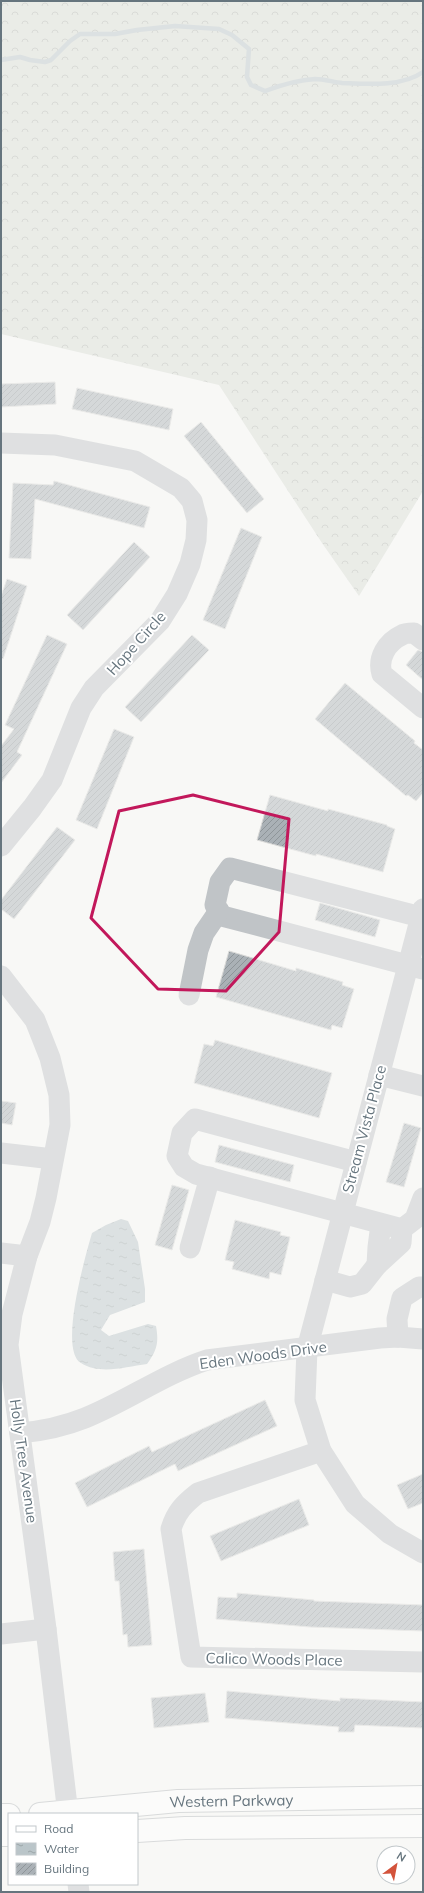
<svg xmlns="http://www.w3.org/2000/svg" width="424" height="1893" viewBox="0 0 424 1893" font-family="Mulish,sans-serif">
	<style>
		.forest { fill: url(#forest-crowns) }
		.water { fill: url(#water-ripples) }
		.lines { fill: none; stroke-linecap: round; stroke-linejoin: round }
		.stream { stroke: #bac5c9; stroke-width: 4.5 }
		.building { fill: url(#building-hatch); stroke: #dadad8 }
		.major-casing { stroke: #b4b8bb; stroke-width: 24 }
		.minor { stroke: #c0c4c7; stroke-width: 21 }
		.major { stroke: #fff; stroke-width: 22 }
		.marked { fill: none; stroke: #c2185b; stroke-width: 3; stroke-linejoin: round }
		.labels { text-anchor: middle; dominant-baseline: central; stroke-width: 4; stroke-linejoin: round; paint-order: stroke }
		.street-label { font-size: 15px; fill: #66757e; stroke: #fff }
	</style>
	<defs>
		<pattern id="forest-crowns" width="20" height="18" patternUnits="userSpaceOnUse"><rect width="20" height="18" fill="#d9ddd5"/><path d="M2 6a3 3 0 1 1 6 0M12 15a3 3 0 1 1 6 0" fill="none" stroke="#b4b8b2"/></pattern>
		<pattern id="water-ripples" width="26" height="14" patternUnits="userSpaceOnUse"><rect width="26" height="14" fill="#bac5c9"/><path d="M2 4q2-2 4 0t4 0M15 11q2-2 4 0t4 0" fill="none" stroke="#9ba5a8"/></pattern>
		<pattern id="building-hatch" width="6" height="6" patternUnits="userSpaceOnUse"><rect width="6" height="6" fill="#aab1b6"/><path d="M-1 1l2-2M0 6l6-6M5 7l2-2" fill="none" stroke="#8e9599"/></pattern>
	</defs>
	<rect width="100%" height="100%" fill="#f8f8f6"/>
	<polygon class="forest" points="1,1 423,1 423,491 359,596 322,543 219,385 1,334"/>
	<path class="water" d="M121,1219L128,1221L138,1242L145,1289V1302L110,1315L101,1330L109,1336L148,1324L156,1326C159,1343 157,1350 147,1364C125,1367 100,1375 81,1363C58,1350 86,1254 92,1233L106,1225Z"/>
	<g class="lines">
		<path class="stream" d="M1,60L20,57L30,60L45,62L51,60L70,41L80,34H115L137,30L175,26L219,29L232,35L249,49L247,77L251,85L265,91C281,85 297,80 315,79C324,79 333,82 342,83C367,84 402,87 423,72"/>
	</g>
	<g class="building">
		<polygon points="55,382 56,404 1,407 1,384"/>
		<polygon points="77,388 173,409 169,430 72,409"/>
		<polygon points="201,422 264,499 247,513 184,436"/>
		<polygon points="54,481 150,507 144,528 35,499 31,559 9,558 13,483 53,485"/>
		<polygon points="241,528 262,537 225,629 203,620"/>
		<polygon points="134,542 150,557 83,630 67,615"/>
		<polygon points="7,579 27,586 3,659 1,658 1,596"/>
		<polygon points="47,635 67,644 17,752 22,755 1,783 1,746 14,729 5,725"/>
		<polygon points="192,635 209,650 141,722 125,707"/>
		<polygon points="418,650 423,652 423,680 406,665"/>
		<polygon points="345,683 415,741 414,743 423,750 423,793 416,801 408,795 406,796 315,719"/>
		<polygon points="114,729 134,737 97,829 76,820"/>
		<polygon points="270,795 328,811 328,809 387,825 387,826 395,829 383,872 316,854 316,856 257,840"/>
		<polygon points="57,827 75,840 14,919 1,909 1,900"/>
		<polygon points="320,903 380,920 375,937 315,920"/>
		<polygon points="229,951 296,971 296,968 343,982 342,985 354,989 342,1028 332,1025 331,1030 216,997"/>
		<polygon points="215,1040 332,1073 319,1118 194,1083 204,1044 213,1046"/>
		<polygon points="1,1101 16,1103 12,1125 1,1123"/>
		<polygon points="404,1123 421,1128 404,1187 386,1182"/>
		<polygon points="219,1145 294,1165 290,1182 215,1162"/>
		<polygon points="172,1185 189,1190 172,1250 155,1245"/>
		<polygon points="235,1220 281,1232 280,1235 290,1237 281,1275 270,1272 269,1279 232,1269 234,1262 225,1260"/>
		<polygon points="265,1400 277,1426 178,1471 175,1464 87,1507 75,1483 149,1446 152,1452"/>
		<polygon points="423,1474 423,1503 408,1509 397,1485"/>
		<polygon points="299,1499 309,1525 221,1561 210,1536"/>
		<polygon points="144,1549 152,1645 128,1647 127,1634 123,1635 119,1581 115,1581 113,1552"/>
		<polygon points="237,1593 314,1600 314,1601 423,1605 423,1631 310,1627 216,1619 218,1597 237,1598"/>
		<polygon points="227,1691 340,1701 340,1698 423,1702 423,1728 355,1725 354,1732 338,1732 339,1727 225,1718"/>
		<polygon points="205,1693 209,1722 154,1728 151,1698"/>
	</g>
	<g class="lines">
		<defs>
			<g id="major">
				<path id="s1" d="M40,1814L178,1801L423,1797"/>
				<polyline points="1,1815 9,1815"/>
				<polyline points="137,1831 185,1828 423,1826"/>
				<polyline points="1,1835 9,1835"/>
			</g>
		</defs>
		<use href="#major" class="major-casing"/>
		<g class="minor">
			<polyline points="1,443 55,445 135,461 181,488 192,501 197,520 196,540 190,564 177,594 160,621 94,688 81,708 52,780 32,808 1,846"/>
			<path d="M423,640L414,633C411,633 405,633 402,635C387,642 377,658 382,674L423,708"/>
			<polyline points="423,909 307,1349 305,1400 321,1451 355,1504 390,1534 423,1553"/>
			<polyline points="421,917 230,868 220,882 215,905 222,916 423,969"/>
			<polyline points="1,976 35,1020 50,1058 59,1095 60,1125 46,1198 40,1222 27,1256 12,1314 8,1345 46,1629 68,1814"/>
			<polyline points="189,995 198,950 204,933 219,911"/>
			<polyline points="379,1075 423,1086"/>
			<polyline points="1,1153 53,1159"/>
			<polyline points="356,1162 195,1119 182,1133 177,1156 184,1167 196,1174 402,1229"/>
			<polyline points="190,1248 210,1177"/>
			<polyline points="1,1253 27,1256"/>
			<polyline points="377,1265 378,1247 381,1224"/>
			<polyline points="325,1280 350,1287 362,1284 377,1265 401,1243 402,1229 415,1219 423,1198"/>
			<polyline points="398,1337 397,1319 402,1298 419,1287 423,1287"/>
			<path d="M20,1433C43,1431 65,1426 85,1418C127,1401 164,1374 207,1360L380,1338L398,1337L423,1339"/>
			<path d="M321,1451L198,1493C184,1504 176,1512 171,1529L191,1657L423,1662"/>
			<polyline points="1,1634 46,1629"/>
			<polyline points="78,1884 79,1892"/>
		</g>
		<use href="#major" class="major"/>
	</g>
	<path d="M0 0H424V1893H0ZM193,795L289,819L279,932L226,991L158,989L91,918L119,811Z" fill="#f8f8f6" fill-opacity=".55" fill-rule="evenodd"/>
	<path class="marked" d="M193,795L289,819L279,932L226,991L158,989L91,918L119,811Z"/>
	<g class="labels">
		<g class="street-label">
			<text transform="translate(136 643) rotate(-48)">Hope Circle</text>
			<text transform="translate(364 1129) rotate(-75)">Stream Vista Place</text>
			<text transform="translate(263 1355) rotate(-8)">Eden Woods Drive</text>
			<text transform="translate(24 1461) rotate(82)">Holly Tree Avenue</text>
			<text transform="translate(274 1659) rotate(1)">Calico Woods Place</text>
			<text stroke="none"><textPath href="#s1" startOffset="192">Western Parkway</textPath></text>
		</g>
	</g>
	<rect width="424" height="1893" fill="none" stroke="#66757e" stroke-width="4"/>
	<rect x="8" y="1813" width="130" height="72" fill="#ffffff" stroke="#c2c8cb"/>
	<rect x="16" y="1826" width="20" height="6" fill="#ffffff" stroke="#c2c8cb"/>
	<text x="44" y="1833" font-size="12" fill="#66757e">Road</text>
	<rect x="16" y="1843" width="20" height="12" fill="url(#water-ripples)" stroke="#c2c8cb"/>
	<text x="44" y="1853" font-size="12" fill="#66757e">Water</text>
	<rect x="16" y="1863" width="20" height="12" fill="url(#building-hatch)" stroke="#c2c8cb"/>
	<text x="44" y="1873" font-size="12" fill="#66757e">Building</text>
	<g transform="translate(396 1865) rotate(32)"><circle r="19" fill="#ffffff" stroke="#c2c8cb"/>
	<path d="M0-3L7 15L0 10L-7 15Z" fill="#d3533b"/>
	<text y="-6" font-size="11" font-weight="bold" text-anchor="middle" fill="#66757e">N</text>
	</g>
</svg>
